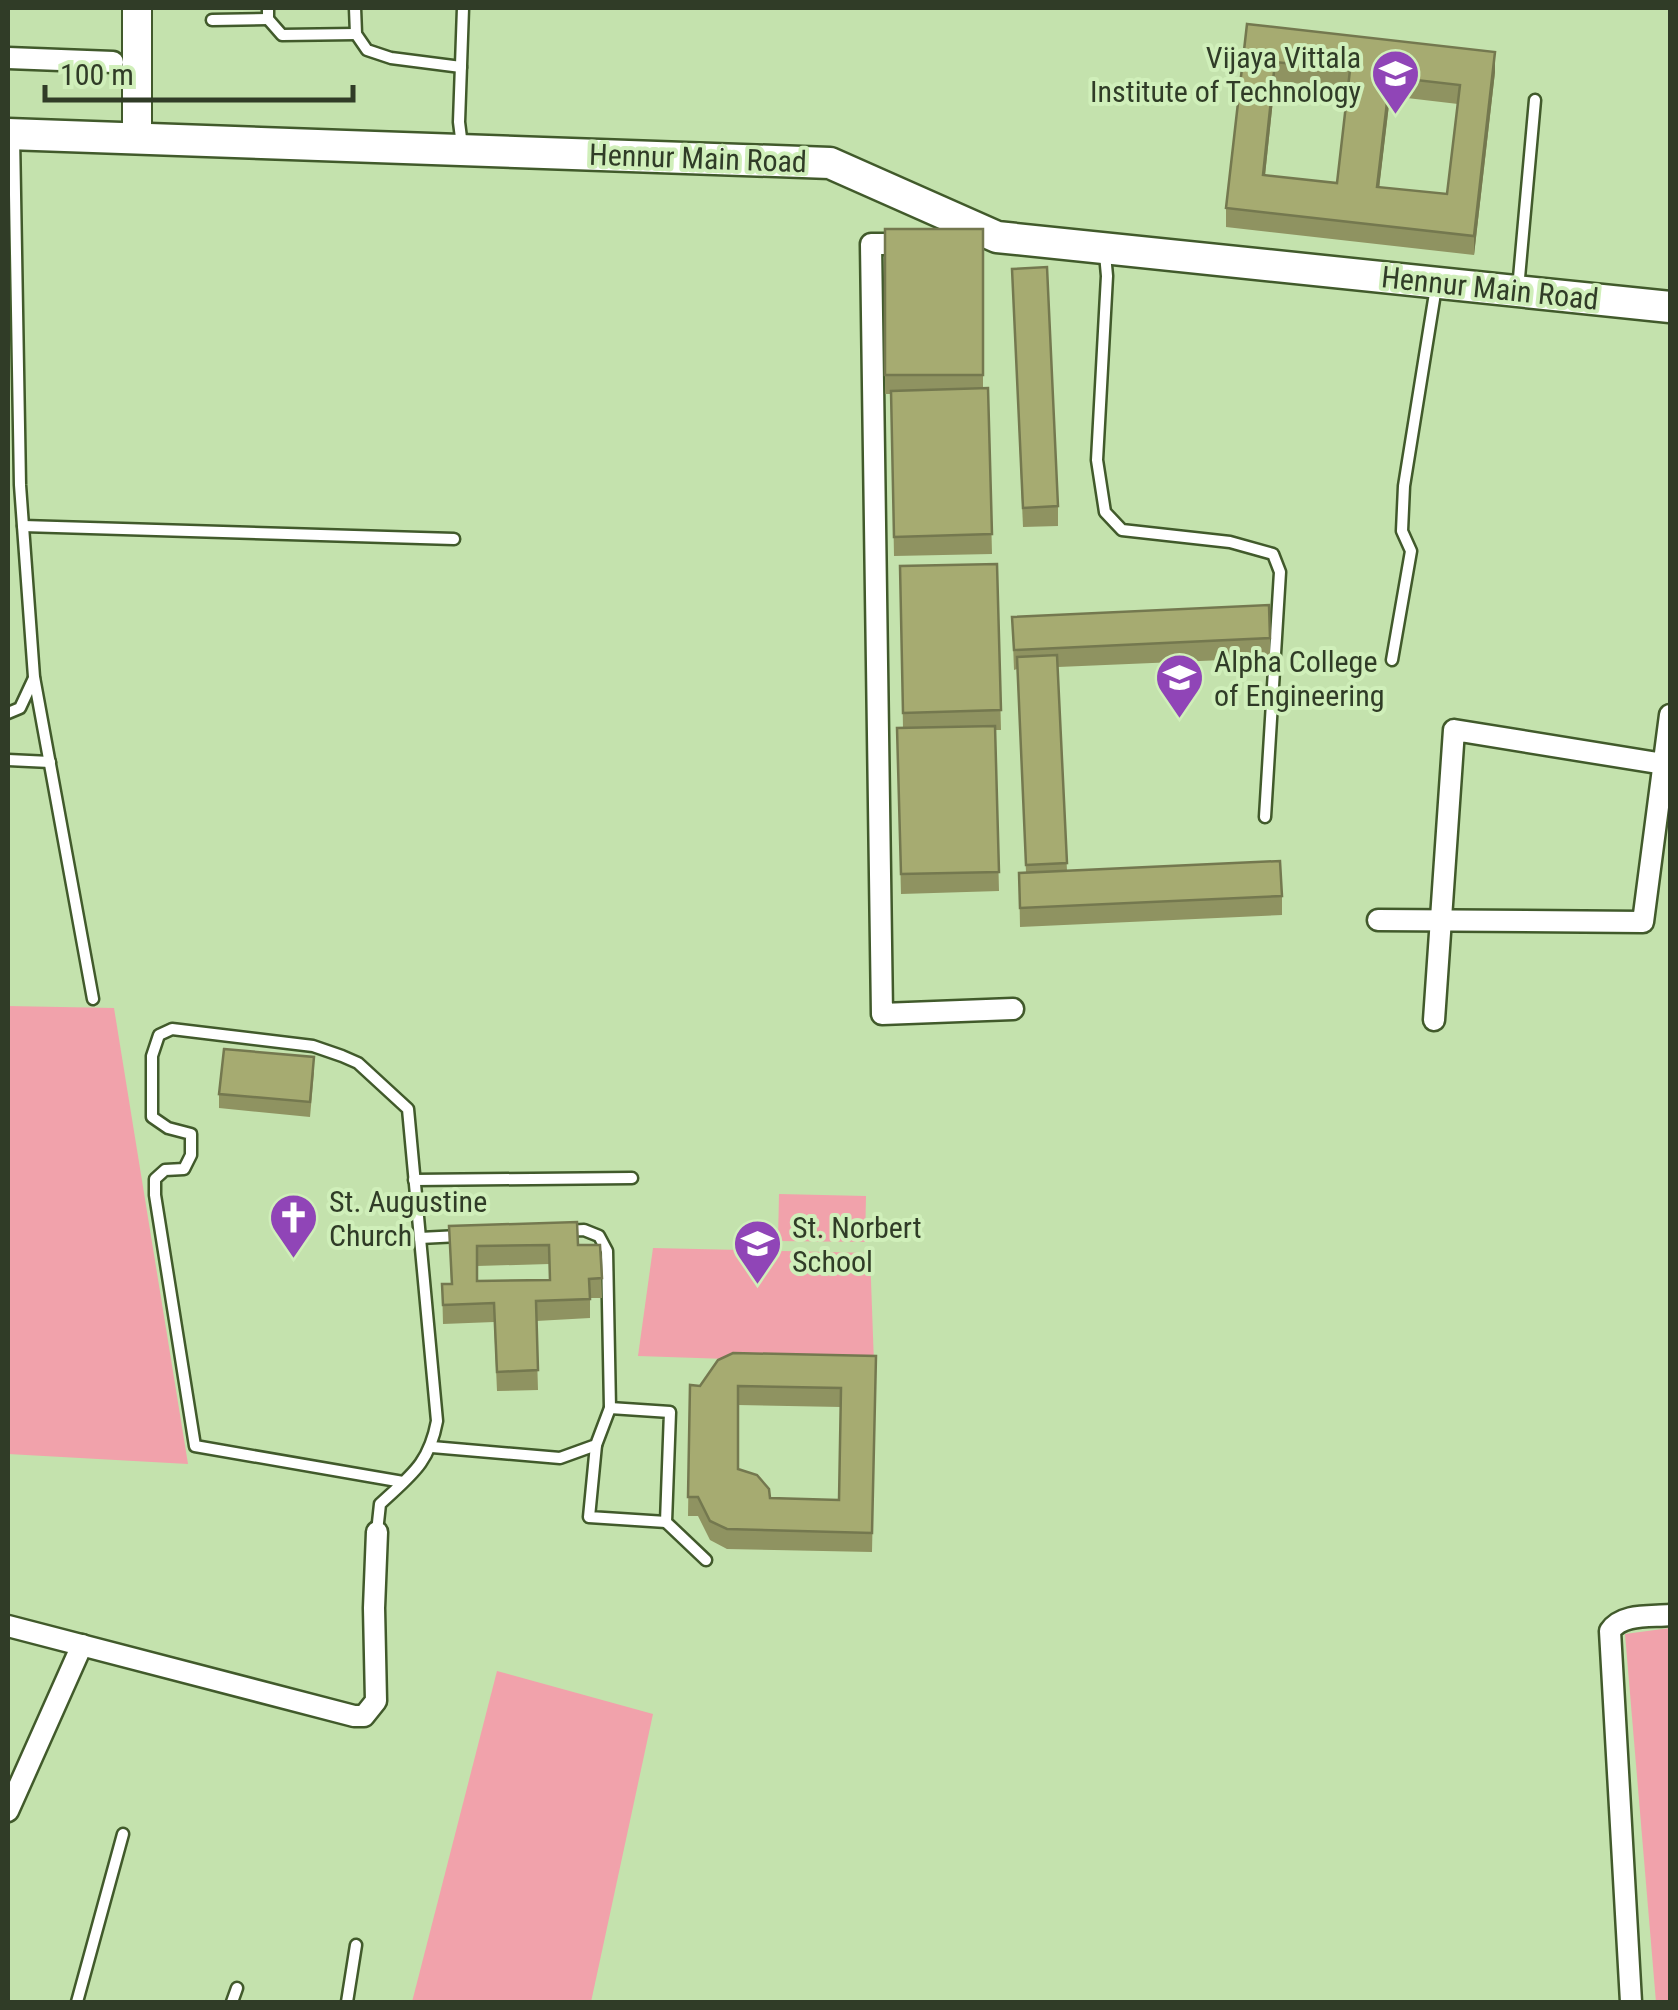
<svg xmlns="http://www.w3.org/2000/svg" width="1678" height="2010" viewBox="0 0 1678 2010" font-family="'Roboto Condensed',sans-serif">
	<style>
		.green { fill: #f1a2ab }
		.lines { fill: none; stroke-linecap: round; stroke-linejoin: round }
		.service-casing { stroke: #415a2b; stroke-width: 15 }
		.minor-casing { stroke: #415a2b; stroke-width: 25 }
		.tertiary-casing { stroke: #415a2b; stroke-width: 32 }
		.secondary-casing { stroke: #415a2b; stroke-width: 35 }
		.service { stroke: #fff; stroke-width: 10 }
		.minor { stroke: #fff; stroke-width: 20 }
		.tertiary { stroke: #fff; stroke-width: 28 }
		.secondary { stroke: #fff; stroke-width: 30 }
		.wall { fill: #8f9361; fill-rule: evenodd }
		.shaded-wall { fill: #74784f }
		.building { fill: #a6ab71; stroke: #74784f; stroke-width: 2.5; fill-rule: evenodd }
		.labels { text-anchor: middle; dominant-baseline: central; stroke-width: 8; stroke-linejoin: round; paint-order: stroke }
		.poi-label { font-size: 30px; fill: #303c27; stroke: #d0efba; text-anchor: start }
		.street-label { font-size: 30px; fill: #303c27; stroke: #d0efba }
	</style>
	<rect width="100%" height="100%" fill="#c4e2ad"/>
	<g class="green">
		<polygon points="8,1006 114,1008 188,1464 8,1454"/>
		<polygon points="779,1194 866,1196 865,1242 778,1241"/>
		<polygon points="653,1248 870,1253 874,1364 638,1356"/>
		<polygon points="1670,1628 1670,2002 1656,2002 1625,1634"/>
		<polygon points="497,1671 653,1714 591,2002 412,2002"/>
	</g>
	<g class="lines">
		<defs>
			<g id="service">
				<polyline points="268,8 268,19 282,35 356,34"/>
				<polyline points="355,8 356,34 367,50 391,58 461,67"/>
				<polyline points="212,20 268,19"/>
				<polyline points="14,136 20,485 34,677 93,999"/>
				<polyline points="462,146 459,122 463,8"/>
				<polyline points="1105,254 1107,276 1097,460 1105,512 1122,530 1230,542 1273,554 1280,572 1265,817"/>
				<polyline points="1518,289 1535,100"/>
				<polyline points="23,526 454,539"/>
				<polyline points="1392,660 1411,551 1402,531 1404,486 1436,287"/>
				<polyline points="8,713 20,708 34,678"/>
				<polyline points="8,760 50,762"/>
				<polyline points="414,1180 632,1178"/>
				<polyline points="420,1238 459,1236"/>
				<polyline points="610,1408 670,1412 666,1522 706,1560"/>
				<polyline points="596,1445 589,1517 666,1522"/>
				<polyline points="432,1447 560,1458 596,1445 610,1408 607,1251 599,1236 584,1230 566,1231"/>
				<path d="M377,1532L380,1504C411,1475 429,1464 437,1421L408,1109L358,1063L342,1056L313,1046L172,1029L159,1035L152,1056V1117L168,1128L191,1134V1155L184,1169L165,1170L155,1179V1195L195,1446L403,1482"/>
				<polyline points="77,2002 123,1834"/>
				<polyline points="232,2002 237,1988"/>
				<polyline points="347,2002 356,1945"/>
			</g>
			<g id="minor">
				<polyline points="8,58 113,62"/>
				<polyline points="908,244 871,244 882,1014 1013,1009"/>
				<polyline points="1378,920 1643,922 1670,715"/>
				<polyline points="1434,1020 1454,730 1670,765"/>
				<polyline points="8,1626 354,1716 364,1716 376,1701 374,1608 377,1532"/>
				<polyline points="8,1811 82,1645"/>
				<path d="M1631,2002L1610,1631C1622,1613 1651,1617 1670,1615"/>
			</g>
			<polyline id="tertiary" points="137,139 137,8"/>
			<polyline id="secondary" points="8,134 830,163 997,237 1670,307"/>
		</defs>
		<use href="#service" class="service-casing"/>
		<use href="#minor" class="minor-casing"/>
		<use href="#tertiary" class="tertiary-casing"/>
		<use href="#secondary" class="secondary-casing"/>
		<use href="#service" class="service"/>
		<use href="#minor" class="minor"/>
		<use href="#tertiary" class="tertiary"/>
		<use href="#secondary" class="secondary"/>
	</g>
	<g class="wall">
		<path d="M1247,24L1495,72L1474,255L1226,227V208ZM1275,81L1348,89L1337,183L1265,175ZM1390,96L1458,104L1447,194L1379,187Z"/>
		<polygon points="885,229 983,229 983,388 988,388 992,554 894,556 891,394 885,394"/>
		<polygon points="1012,269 1058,506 1058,526 1023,527"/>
		<polygon points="997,564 1001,730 995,730 999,891 901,894 897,728 903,728 900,566"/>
		<polygon points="1012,617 1270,638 1270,658 1058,667 1067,871 1282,896 1282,915 1020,927 1019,873 1026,872 1017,669 1014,670"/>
		<polygon points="314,1072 310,1117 219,1108 219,1094"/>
		<path d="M449,1226L578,1245H600L602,1298H590V1318L536,1321L538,1390L497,1391L494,1322L443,1324L442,1284H451ZM549,1264V1280L477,1281V1266Z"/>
		<path d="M876,1356L872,1552L727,1549L710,1540L698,1516H688L690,1385L700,1386ZM738,1405L841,1407L839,1500L770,1498L738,1469Z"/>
	</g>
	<g class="shaded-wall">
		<polygon points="1495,52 1495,72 1474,255 1474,236"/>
		<polygon points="1275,62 1275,81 1263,194 1263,175"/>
		<polygon points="1390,77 1390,96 1377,206 1377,187"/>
	</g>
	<g class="building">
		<path d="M1247,24L1495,52L1474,236L1226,208ZM1275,62L1350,70L1337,183L1263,175ZM1390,77L1460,85L1447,194L1377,187Z"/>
		<rect x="885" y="229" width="98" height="146"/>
		<polygon points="1047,267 1058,506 1023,508 1012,269"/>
		<polygon points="988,388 992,534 894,537 891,391"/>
		<polygon points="997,564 1001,710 903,713 900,566"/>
		<polygon points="1269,605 1270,638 1014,650 1012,617"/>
		<polygon points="1057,655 1067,863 1026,865 1017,657"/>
		<polygon points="995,726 999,872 901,874 897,728"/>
		<polygon points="1280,861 1282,896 1020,908 1019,873"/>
		<polygon points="224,1049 314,1057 310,1102 219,1094"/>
		<path d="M577,1222L578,1245H600L602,1278L589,1279L590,1299L536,1301L538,1370L497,1372L494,1303L443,1305L442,1284H452L449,1226ZM549,1245L550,1280L477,1281V1246Z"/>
		<path d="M733,1353L876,1356L872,1533L727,1529L710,1521L698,1497H688L690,1385L700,1386L718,1360ZM738,1386L841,1388L839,1500L770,1498L769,1489L757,1475L738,1469Z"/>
	</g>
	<defs>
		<symbol id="university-pin" viewBox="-11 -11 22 30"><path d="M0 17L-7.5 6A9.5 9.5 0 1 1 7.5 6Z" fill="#9045b7" stroke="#d0efba"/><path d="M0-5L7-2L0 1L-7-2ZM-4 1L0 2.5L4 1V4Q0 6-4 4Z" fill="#fff"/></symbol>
		<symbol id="church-pin" viewBox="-11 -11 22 30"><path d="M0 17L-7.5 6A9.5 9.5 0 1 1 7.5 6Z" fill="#9045b7" stroke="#d0efba"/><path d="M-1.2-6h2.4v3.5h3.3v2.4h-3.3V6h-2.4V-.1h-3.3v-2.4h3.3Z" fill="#fff"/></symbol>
		<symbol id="school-pin" viewBox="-11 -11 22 30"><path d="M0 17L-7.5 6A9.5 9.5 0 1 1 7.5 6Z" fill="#9045b7" stroke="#d0efba"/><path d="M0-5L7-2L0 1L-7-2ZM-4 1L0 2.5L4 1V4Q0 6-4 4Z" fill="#fff"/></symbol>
	</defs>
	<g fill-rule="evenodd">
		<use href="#university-pin" x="1368" y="46" width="55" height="75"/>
		<use href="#university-pin" x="1152" y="650" width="55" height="75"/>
		<use href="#church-pin" x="266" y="1190" width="55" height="75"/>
		<use href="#school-pin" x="730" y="1216" width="55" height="75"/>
	</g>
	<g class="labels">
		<g class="poi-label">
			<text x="1361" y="57" text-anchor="end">Vijaya Vittala<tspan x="1361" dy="34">Institute of Technology</tspan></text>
			<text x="1214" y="661">Alpha College<tspan x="1214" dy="34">of Engineering</tspan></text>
			<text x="329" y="1201">St. Augustine<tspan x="329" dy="34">Church</tspan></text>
			<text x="792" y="1227">St. Norbert<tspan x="792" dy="34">School</tspan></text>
		</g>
		<g class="street-label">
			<text transform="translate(698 158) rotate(2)">Hennur Main Road</text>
			<text transform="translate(1490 288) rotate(6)">Hennur Main Road</text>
		</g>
	</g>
	<rect width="1678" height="2010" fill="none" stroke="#303c27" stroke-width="20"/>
	<path d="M45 85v15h308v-15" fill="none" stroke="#303c27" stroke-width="5"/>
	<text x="60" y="85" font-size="30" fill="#303c27" stroke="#d0efba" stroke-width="8" paint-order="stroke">100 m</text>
</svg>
